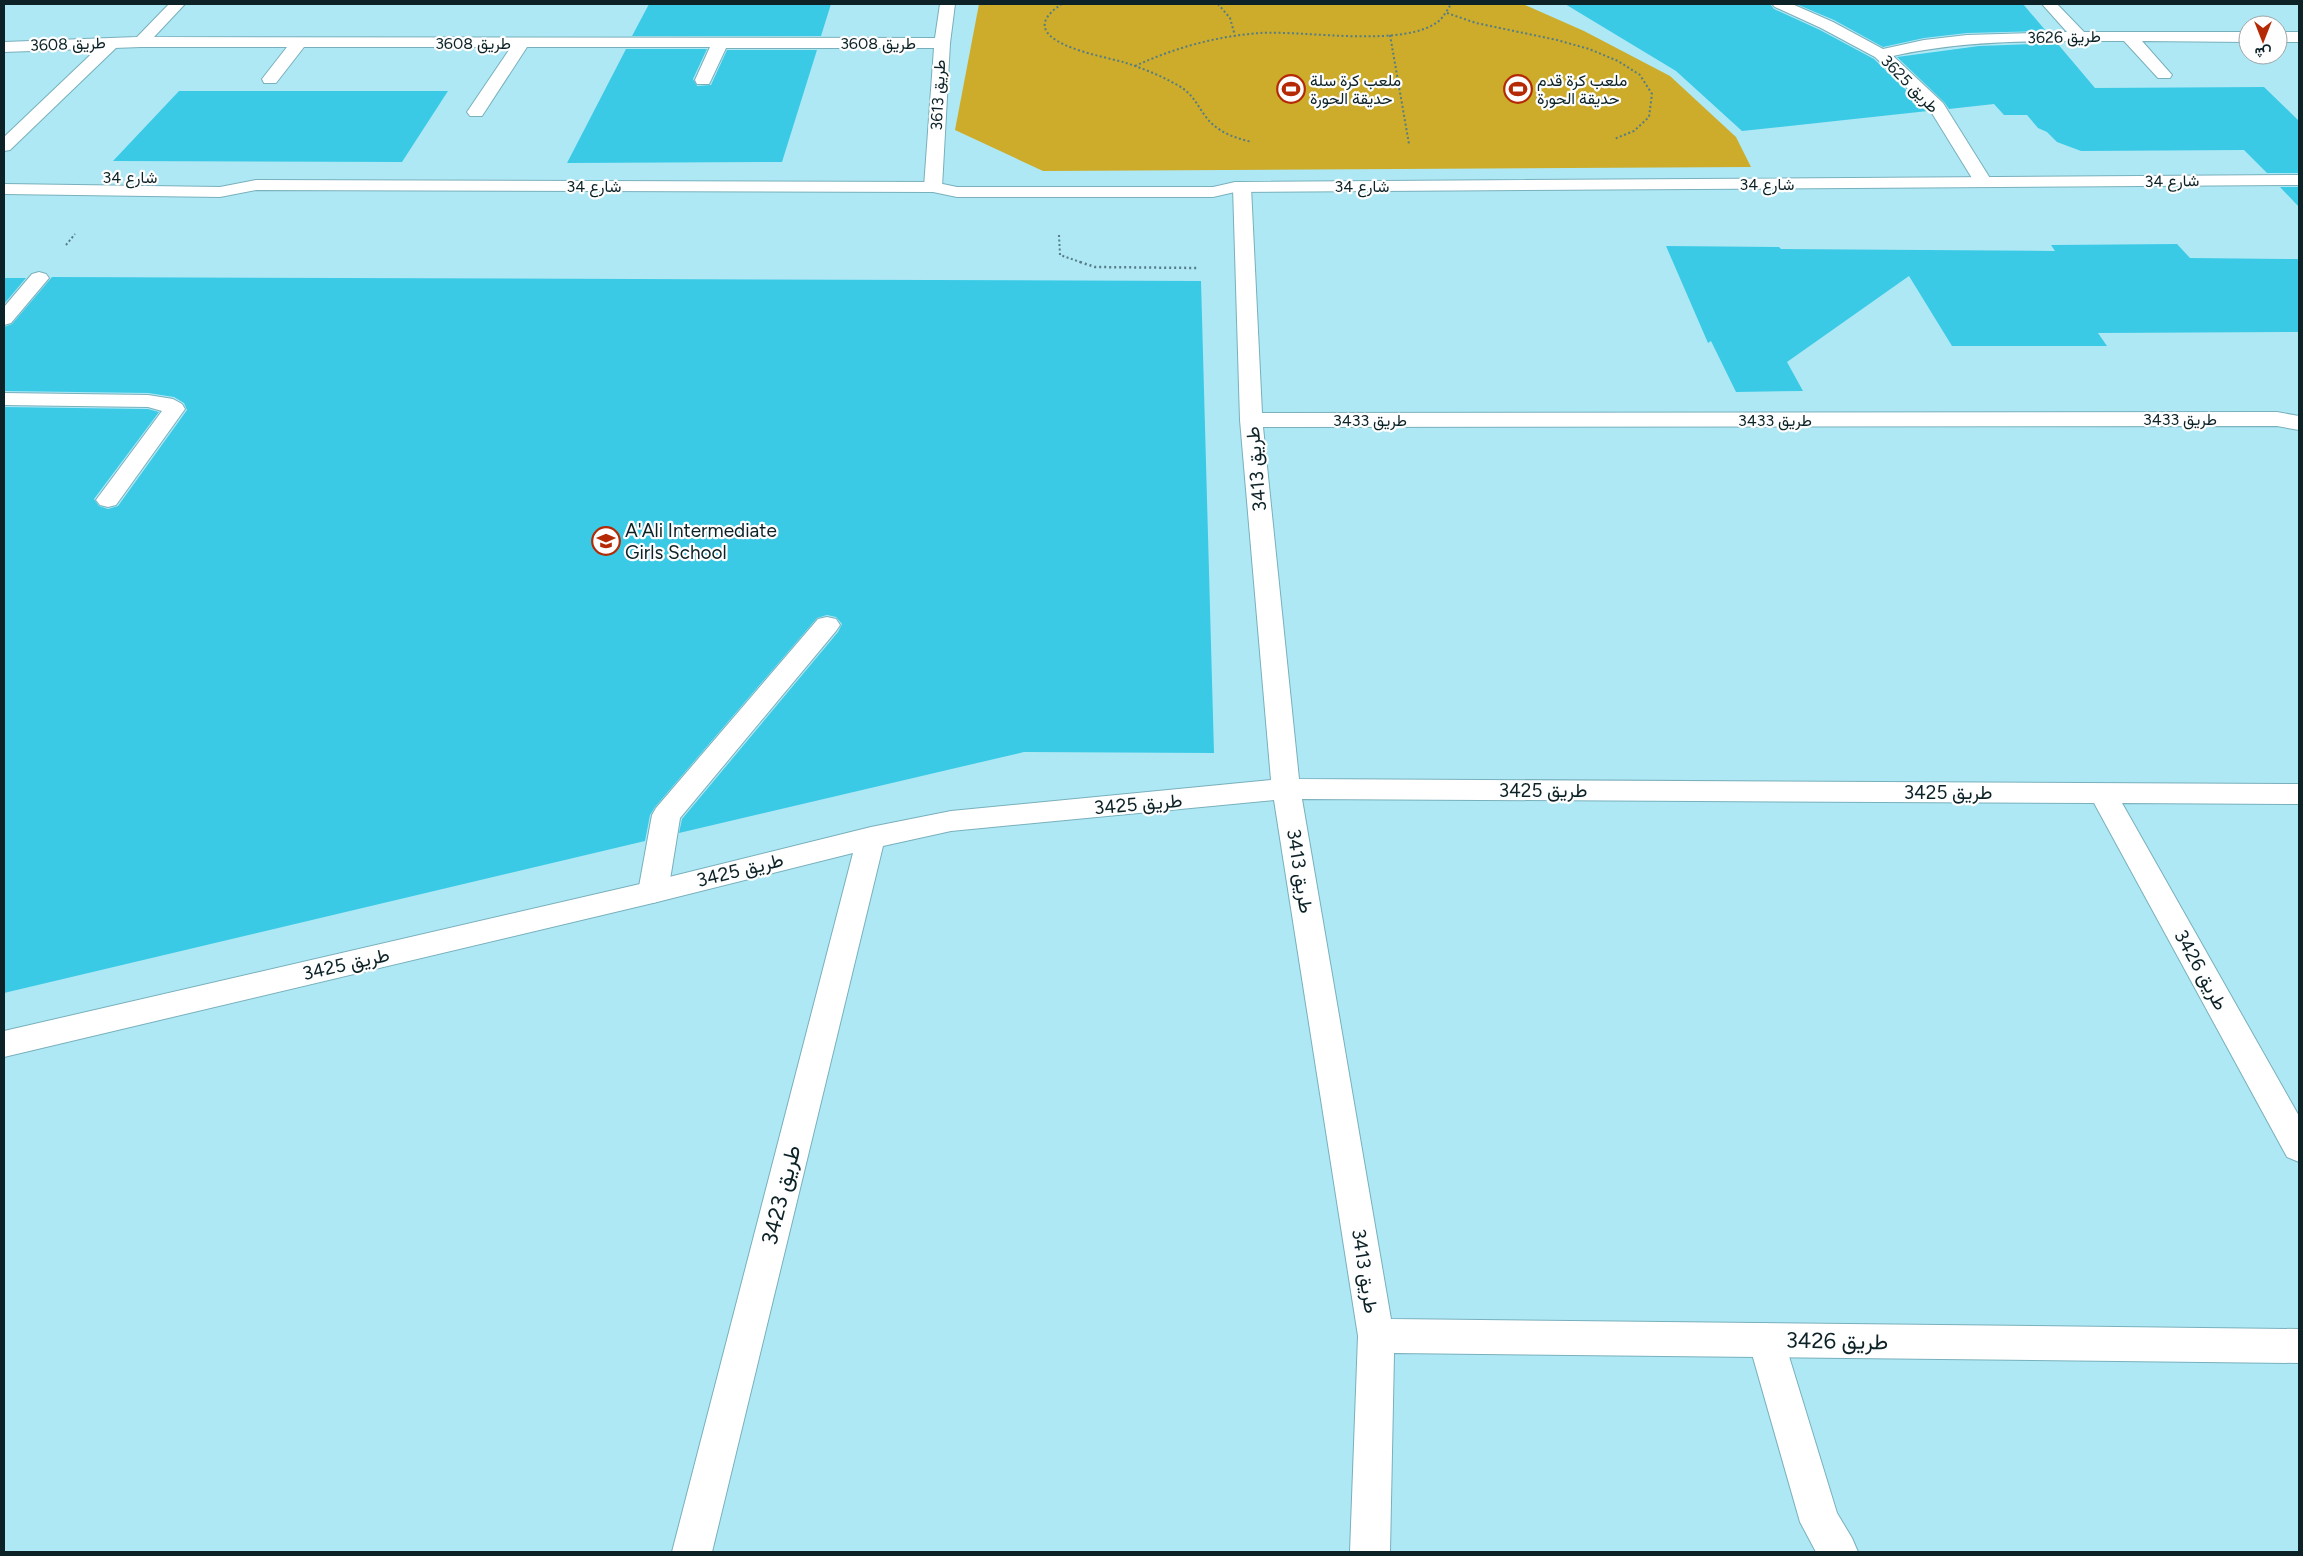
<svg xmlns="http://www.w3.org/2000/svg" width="2303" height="1556" viewBox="0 0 2303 1556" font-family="Figtree,Vazirmatn,sans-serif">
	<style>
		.green { fill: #ccac2a }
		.building { fill: #3bcae6 }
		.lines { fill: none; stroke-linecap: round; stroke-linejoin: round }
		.service-casing { stroke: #78b0bc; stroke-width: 2 }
		.minor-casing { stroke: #78b0bc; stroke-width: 2 }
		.tertiary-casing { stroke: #78b0bc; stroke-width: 2 }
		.path-far1 { stroke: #567c85; stroke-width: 2; stroke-dasharray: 2 2.5; stroke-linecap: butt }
		.path { stroke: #567c85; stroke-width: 2.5; stroke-dasharray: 2 3; stroke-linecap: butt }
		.service { fill: #fff; fill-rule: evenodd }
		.minor { fill: #fff; fill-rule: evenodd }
		.tertiary { fill: #fff; fill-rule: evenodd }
		.labels { text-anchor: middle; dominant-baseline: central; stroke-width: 4.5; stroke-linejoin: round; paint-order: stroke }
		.far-street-label { font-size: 16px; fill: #0c2227; stroke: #fefefe }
		.far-poi-label { font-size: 16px; fill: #0c2227; stroke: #fefefe; text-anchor: start }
		.street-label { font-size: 19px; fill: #0c2227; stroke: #fefefe }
		.poi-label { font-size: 19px; fill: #0c2227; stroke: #fefefe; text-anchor: start }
		.near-street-label { font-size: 22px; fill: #0c2227; stroke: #fefefe }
	</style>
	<rect width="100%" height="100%" fill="#afe8f5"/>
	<polygon class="green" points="979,4 1523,4 1584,31 1670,76 1736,137 1751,167 1043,171 955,130"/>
	<g class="building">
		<polygon points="649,4 831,4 821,36 632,36"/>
		<polygon points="1565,4 1770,4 1774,9 1820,30 1874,59 1928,111 1742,131 1676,71"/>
		<polygon points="1796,4 2023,4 2046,31 1967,33 1924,38 1883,47 1834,20"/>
		<polygon points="2057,43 2095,88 2264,87 2299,121 2299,173 2267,173 2244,150 2081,151 2057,142 2047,132 2038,128 2027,115 2004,115 1994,104 1949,109 1944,102 1897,57 1979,46"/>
		<polygon points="626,49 707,49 693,79 697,86 711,85 727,50 817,50 782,162 567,163"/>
		<polygon points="179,91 448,91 402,162 113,161"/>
		<polygon points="2280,187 2299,187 2299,207"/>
		<polygon points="2177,244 2190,258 2299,259 2299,332 2098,333 2107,346 1952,346 1909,276 1787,362 1803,391 1736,392 1711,341 1708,343 1666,246 1779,247 1781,249 2055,251 2051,245"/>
		<polygon points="52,277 1201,281 1214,753 1024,752 679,833 682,819 838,632 842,624 836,617 827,615 817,618 655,807 650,815 645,841 4,993 4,407 148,409 159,412 94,499 99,506 108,509 118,506 187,410 184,403 174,397 148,393 4,391 4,327 12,324"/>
		<polygon points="4,278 26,278 4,304"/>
	</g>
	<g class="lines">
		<defs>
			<g id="service">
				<polygon points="112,38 118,40 120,43 118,46 10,150 4,151 4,137 106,40"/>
				<polygon points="39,272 46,274 49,278 11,323 4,325 4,307 32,274"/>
				<polygon points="4,393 148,395 173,399 182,404 185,409 116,505 108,507 100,505 96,500 162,411 148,407 4,405"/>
				<polygon points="827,617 836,619 840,625 836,631 680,818 668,892 663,900 653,903 643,900 638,892 652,815 656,808 818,619"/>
				<polygon points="1766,1323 1779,1328 1784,1340 1837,1513 1852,1538 1858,1552 1816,1552 1800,1522 1748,1340 1753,1328"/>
			</g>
			<g id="minor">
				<polygon points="169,4 185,4 154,37 935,38 940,4 955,4 950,43 942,187 939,191 927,191 924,187 934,48 726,48 711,80 709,84 697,84 695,80 710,47 527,47 482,116 470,116 467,112 511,47 304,47 276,83 264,83 262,79 287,47 141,47 4,52 4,42 137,37"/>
				<path d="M1772,4H1792L1833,22L1883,49L1924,40L1967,35L2067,32L2042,4H2057L2084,32H2248V42L2142,41L2172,75L2170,78H2158L2124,41C2047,41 1968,39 1893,56L1943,103L1993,183L1990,187H1978L1975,183L1930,110L1875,57L1821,28L1775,7Z"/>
				<rect x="2278" y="32" width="21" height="10"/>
				<polygon points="1242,182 1248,183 1251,187 1262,413 2277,412 2299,416 2299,430 2277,426 1263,427 1299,779 2299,784 2299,804 2122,803 2299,1116 2299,1162 2287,1157 2094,803 1302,799 1391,1319 2299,1329 2299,1363 1394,1353 1390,1552 1350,1552 1358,1336 1274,800 951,831 883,846 712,1552 672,1552 853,853 653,903 4,1057 4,1031 653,881 871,827 951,811 1271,780 1240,420 1233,187 1236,183"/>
			</g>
			<polygon id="tertiary" points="2299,175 2299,185 1235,192 1213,197 957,197 933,192 256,190 220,197 4,194 4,184 220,187 256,180 933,182 957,187 1213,187 1235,182"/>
		</defs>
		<use href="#service" class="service-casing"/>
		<use href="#minor" class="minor-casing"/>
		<use href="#tertiary" class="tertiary-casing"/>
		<g class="path-far1">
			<path d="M1062,4C1006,40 1102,56 1123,62C1142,68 1162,76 1179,86C1193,94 1197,105 1206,117C1217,132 1235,138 1252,142"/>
			<polyline points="1218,4 1230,18 1235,36"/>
			<polyline points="1447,13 1476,23 1557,40 1589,49 1618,61 1640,75 1652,94 1649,117 1634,131 1614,139"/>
			<polyline points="1390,35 1409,144"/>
			<path d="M1135,66C1174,48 1217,36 1260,33C1304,30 1407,49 1440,20C1444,16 1448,9 1451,4"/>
			<polyline points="1059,235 1060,255 1083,263"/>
			<polyline points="66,245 75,234"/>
		</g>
		<polyline class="path" points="1080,262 1095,267 1197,268"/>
		<use href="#service" class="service"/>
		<use href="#minor" class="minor"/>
		<use href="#tertiary" class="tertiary"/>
	</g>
	<defs>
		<symbol id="stadium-ring" viewBox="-11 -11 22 22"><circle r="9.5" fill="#fefefe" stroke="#b52a04" stroke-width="1.5"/><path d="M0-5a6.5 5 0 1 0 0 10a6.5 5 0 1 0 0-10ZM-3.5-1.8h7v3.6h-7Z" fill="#b52a04"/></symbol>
		<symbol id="school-ring" viewBox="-11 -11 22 22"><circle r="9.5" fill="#fefefe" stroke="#b52a04" stroke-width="1.5"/><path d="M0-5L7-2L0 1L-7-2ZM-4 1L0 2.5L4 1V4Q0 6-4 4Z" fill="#b52a04"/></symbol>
	</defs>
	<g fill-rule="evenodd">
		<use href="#stadium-ring" x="1275" y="73" width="32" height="32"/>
		<use href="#stadium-ring" x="1502" y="73" width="32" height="32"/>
		<use href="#school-ring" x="590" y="525" width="32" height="32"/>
	</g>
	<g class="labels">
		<g class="far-street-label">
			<text transform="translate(2064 37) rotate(-1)">طريق 3626</text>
			<text x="473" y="43">طريق 3608</text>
			<text x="878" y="43">طريق 3608</text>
			<text transform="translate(68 44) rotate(-2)">طريق 3608</text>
			<text transform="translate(1910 84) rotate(45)">طريق 3625</text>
			<text transform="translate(938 95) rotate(-87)">طريق 3613</text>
			<text x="130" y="177">شارع 34</text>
			<text transform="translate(2172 181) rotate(-1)">شارع 34</text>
			<text x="1767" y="184">شارع 34</text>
			<text x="594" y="186">شارع 34</text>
			<text x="1362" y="186">شارع 34</text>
			<text x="2180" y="419">طريق 3433</text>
			<text x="1370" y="420">طريق 3433</text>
			<text x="1775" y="420">طريق 3433</text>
		</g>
		<g class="far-poi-label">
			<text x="1310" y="80">ملعب كرة سلة<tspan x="1310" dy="18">حديقة الحورة</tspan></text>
			<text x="1537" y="80">ملعب كرة قدم<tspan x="1537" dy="18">حديقة الحورة</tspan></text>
		</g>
		<g class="street-label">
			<text transform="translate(1256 469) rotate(-95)">طريق 3413</text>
			<text x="1543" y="790">طريق 3425</text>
			<text x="1948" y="792">طريق 3425</text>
			<text transform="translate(1138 804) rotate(-5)">طريق 3425</text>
			<text transform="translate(740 870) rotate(-14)">طريق 3425</text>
			<text transform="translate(1300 871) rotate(81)">طريق 3413</text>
			<text transform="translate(346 964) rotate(-13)">طريق 3425</text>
			<text transform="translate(2201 970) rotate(61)">طريق 3426</text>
			<text transform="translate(1365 1271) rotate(81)">طريق 3413</text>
		</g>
		<g class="poi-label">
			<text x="625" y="530">A'Ali Intermediate<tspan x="625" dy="22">Girls School</tspan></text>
		</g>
		<g class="near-street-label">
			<text transform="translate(781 1195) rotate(-76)">طريق 3423</text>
			<text transform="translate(1837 1341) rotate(1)">طريق 3426</text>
		</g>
	</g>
	<rect width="2303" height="1556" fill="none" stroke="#0c2227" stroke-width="10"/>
	<g transform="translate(2263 40) rotate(180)"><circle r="24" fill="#fefefe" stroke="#9da6a8"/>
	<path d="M0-4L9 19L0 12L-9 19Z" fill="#b52a04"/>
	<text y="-8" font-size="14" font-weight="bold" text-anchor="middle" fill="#0c2227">ش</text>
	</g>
</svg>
